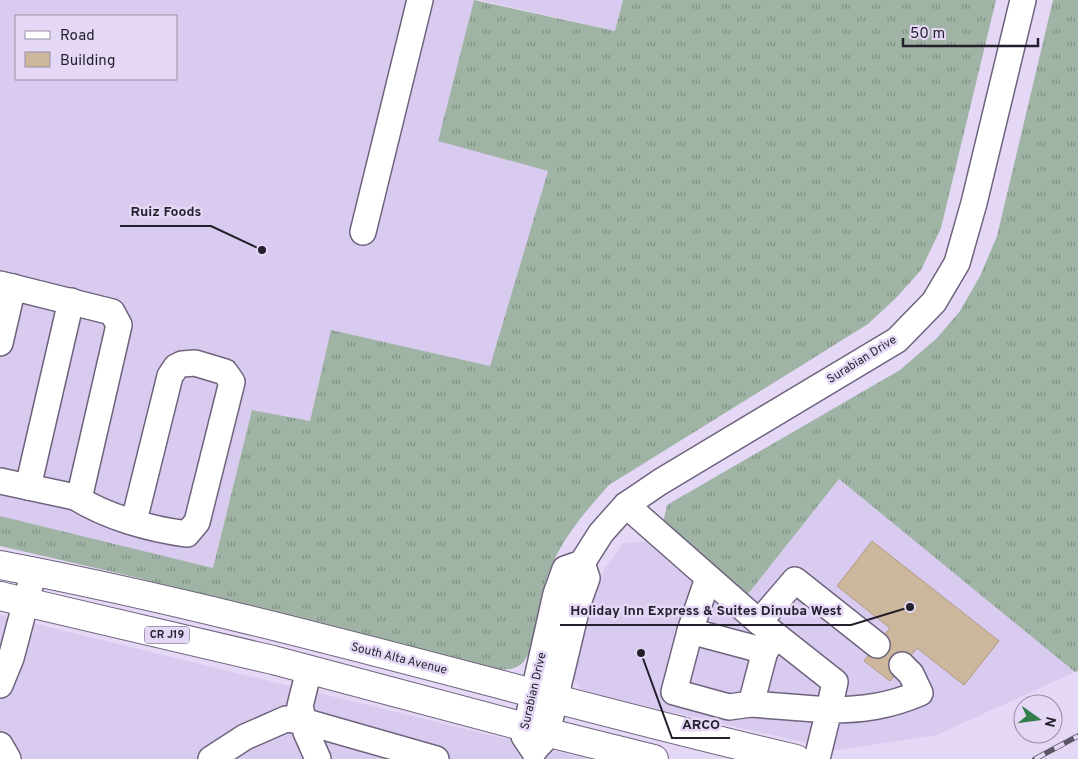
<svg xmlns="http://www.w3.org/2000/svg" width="1078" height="759" viewBox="0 0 1078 759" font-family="Overpass,sans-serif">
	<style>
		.built { fill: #d9caef; fill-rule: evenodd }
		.grass { fill: url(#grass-tufts) }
		.building { fill: #ccb79d; stroke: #b09b83 }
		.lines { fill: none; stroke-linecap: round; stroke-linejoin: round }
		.minor-casing { stroke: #6e637d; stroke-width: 28 }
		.major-casing { stroke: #6e637d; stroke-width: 30 }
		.minor { stroke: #fff; stroke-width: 25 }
		.major { stroke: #fff; stroke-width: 28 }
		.rail-casing { stroke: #5e5667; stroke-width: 5.5 }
		.rail { stroke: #e4d8f6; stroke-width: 4; stroke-dasharray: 11; stroke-linecap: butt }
		.labels { text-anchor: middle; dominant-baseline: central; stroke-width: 5; stroke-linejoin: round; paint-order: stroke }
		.shield { fill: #e4d8f6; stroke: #5e5667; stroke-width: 1 }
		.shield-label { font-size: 11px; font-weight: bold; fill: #241f2a }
		.street-label { font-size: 12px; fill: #241f2a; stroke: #e4d8f6 }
		.leader { fill: none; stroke: #241f2a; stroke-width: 2 }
		.callout-dot { fill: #241f2a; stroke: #e4d8f6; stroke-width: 2 }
		.callout-label { font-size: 14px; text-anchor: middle; font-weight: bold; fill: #241f2a; stroke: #e4d8f6; stroke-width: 5; stroke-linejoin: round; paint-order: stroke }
	</style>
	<defs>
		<pattern id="grass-tufts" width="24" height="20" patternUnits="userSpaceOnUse" patternTransform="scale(1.25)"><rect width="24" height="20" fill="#9fb4a4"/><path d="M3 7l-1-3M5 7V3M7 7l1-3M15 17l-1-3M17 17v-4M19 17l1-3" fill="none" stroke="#819286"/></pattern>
	</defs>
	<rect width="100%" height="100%" fill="#e4d8f6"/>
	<g class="built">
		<path d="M0,0H474L438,141L548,171L490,366L331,330L310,422L252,410L213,568L0,516ZM16,16H176V79H16Z"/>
		<polygon points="481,0 623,0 616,31"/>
		<polygon points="839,479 1075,672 937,735 837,750 592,694 581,689 574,680 574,670 593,595 605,568 623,543 643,542 663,523 748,594"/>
		<polygon points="0,615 588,759 0,759"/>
	</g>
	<g class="grass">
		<path d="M474,0L615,31L623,0H996L941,228L921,270L896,298L868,324L609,485C581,516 555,547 544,587C538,607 537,645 524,661C517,670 506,670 496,669L126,575L0,546V516L213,568L252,410L310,421L331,330L490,366L548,171L438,141Z"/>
		<polygon points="1053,0 1078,0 1078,671 1075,672 839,479 748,594 663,523 667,505 900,370 937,338 960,311 980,276 997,236"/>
	</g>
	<polygon class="building" points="872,541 999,641 964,685 917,648 890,681 864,661 890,628 837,586"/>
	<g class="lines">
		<defs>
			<g id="minor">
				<polyline points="363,232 420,0"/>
				<polyline points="0,284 112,312 119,325 81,490 75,497 0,481"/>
				<polyline points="0,343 13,287"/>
				<polyline points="28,487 71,301"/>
				<path d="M75,497C107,517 149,529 187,534L197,522L232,382L225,372L195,363L182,364L176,367L170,376L134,521"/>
				<polyline points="626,505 759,622"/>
				<polyline points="690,631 708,578"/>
				<polyline points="776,636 765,651 690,631 674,692 729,707 751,704 829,710 835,682 759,622 795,580 877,645"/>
				<polyline points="309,670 300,706 306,732 318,759"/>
				<polyline points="0,685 11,658 34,571"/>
				<polyline points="751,704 765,651"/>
				<polyline points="0,745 8,759"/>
				<polyline points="536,748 546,737 578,603 587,578 582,563"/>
				<polyline points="534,751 524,736 556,594 565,569 582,563 601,533 626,505 660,482 897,340 934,302 957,263 974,203 1023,0"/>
				<polyline points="211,759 245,737 286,719 303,721 436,759"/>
				<path d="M817,759L829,710C862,710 890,706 920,693L911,674L902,665"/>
			</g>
			<g id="major">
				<path d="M0,565C268,616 530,697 796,759"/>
				<polyline points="0,596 273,660 525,727 654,759"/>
			</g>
		</defs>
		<use href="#minor" class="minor-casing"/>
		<use href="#major" class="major-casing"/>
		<use href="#minor" class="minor"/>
		<use href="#major" class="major"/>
		<defs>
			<polyline id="rail" points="1035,759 1078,736"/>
		</defs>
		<use href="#rail" class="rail-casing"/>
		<use href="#rail" class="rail"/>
	</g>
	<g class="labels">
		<rect class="shield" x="144.5" y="626.5" width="45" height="17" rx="4"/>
		<g class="shield-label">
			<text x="167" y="635">CR J19</text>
		</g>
		<g class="street-label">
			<text transform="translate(862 360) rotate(-32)">Surabian Drive</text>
			<text transform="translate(399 659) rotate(14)">South Alta Avenue</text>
			<text transform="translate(534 691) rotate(-77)">Surabian Drive</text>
		</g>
	</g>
	<path class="leader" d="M262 250L211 226H120M910 607L851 625H560M641 653L672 738H730"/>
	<g class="callout-dot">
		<circle cx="262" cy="250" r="5"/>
		<circle cx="910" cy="607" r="5"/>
		<circle cx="641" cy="653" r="5"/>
	</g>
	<g class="callout-label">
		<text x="166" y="216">Ruiz Foods</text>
		<text x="706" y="615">Holiday Inn Express &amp; Suites Dinuba West</text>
		<text x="701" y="729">ARCO</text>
	</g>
	<rect x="15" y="15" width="162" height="65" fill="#e4d8f6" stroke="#978ea4"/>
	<rect x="25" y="31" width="25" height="8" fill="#ffffff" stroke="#978ea4"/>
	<text x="60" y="40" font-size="15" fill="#241f2a">Road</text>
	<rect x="25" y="52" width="25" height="15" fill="#ccb79d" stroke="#978ea4"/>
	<text x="60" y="65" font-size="15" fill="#241f2a">Building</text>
	<g transform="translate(1038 719) rotate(104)"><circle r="24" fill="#e4d8f6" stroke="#978ea4"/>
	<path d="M0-4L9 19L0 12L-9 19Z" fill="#327d4c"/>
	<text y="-8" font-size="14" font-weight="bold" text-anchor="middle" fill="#241f2a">N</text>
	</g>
	<path d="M903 38v8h135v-8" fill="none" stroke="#241f2a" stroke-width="2.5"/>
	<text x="910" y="38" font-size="15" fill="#241f2a" stroke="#e4d8f6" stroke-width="4" paint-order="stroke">50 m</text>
</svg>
